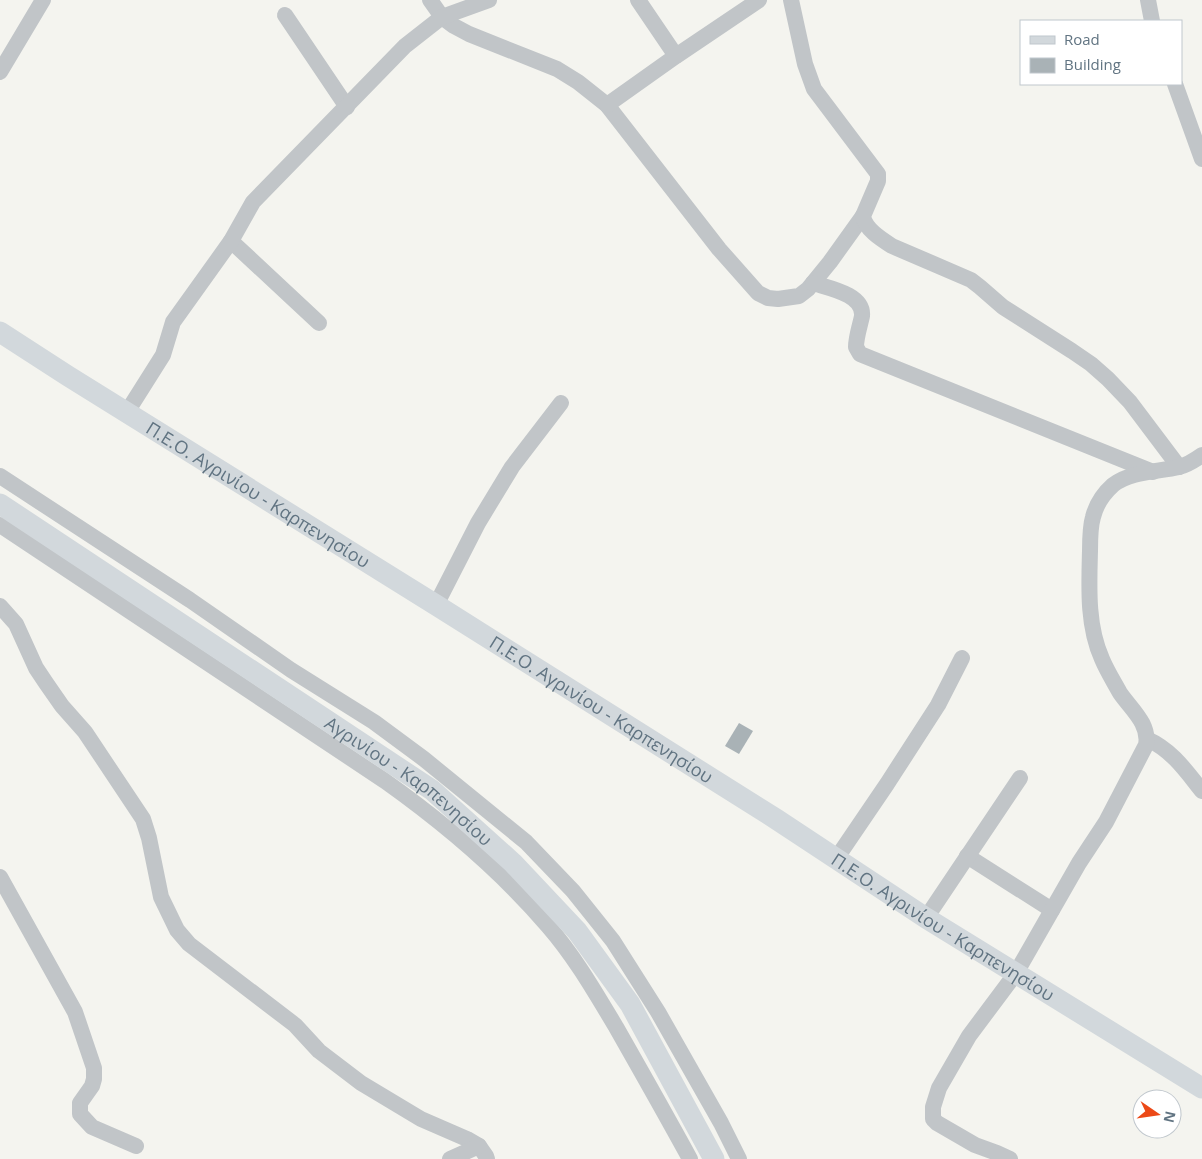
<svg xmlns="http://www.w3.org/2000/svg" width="1202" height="1159" viewBox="0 0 1202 1159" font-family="'Open Sans',sans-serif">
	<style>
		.building { fill: #a9b2b6 }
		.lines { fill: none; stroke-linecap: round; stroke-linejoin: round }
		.minor { stroke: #c1c5c8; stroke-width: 16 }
		.major { stroke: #d2d8dc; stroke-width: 21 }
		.labels { text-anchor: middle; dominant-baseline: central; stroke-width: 5; stroke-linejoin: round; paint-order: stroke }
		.street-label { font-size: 18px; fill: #617482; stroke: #fff }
	</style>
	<rect width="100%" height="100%" fill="#f4f4ef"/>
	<polygon class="building" points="739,723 753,731 739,754 725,746"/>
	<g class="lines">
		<g class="minor">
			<polyline points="430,0 442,17 454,26 469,34 557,69 578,82 607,105 719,249 758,293 768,298 778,299 799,296 808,289 830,262 863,216"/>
			<polyline points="638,0 676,56"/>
			<path d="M791,0L805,64L814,89L878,174V181L863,216C865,229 881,239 892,246L971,280L980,287L1003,307L1072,351L1091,364L1108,379L1130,402L1179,467"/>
			<polyline points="1148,0 1152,21"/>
			<polyline points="285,15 347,107"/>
			<polyline points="0,72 43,0"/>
			<polyline points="1175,84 1202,159"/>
			<polyline points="607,105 676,56 759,0"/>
			<polyline points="231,241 319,323"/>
			<path d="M813,283C828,288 864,294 862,316C860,326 856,337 856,347L860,354L1153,472"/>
			<polyline points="127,412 163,355 173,322 231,241 253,202 405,46 442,17 489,0"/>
			<polyline points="0,476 190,600 291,670 374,722 424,759 526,842 573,891 613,941 658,1012 721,1123 739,1159"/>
			<path d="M0,525L385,781C444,823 501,871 548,926C575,957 595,992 616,1027C641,1071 666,1115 690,1159"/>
			<polyline points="436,605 478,523 512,467 561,403"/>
			<polyline points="0,606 16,624 36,668 46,683 62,706 85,732 143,819 149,838 161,897 177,930 189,944 295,1025 319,1051 361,1083 421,1119 467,1139 479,1146 486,1156 487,1159"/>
			<path d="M1147,739C1172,750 1186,771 1202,791"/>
			<polyline points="967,856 1052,910"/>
			<polyline points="836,859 887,784 938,705 962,658"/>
			<polyline points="0,877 75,1012 94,1068 94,1079 92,1086 80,1103 80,1114 92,1127 136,1146"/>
			<polyline points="926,918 1020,778"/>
			<polyline points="450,1159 479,1146"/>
			<path d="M1010,1159L997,1153L975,1145L937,1123L933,1119V1107L939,1088L969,1036L1016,973L1079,863L1106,822L1146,745C1150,724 1131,709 1120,693C1114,682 1107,671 1102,659C1087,626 1089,587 1090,551C1090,540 1090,527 1093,517C1096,505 1104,493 1113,485C1131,471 1158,472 1179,467C1187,465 1195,460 1202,455"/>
		</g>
		<g class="major">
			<path id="s1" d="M0,332L68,376L436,605L776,819L926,918L1202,1088"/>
			<path id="s2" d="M0,504L432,790L513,863L577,931L630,1004L714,1159"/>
		</g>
	</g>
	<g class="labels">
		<g class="street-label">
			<text stroke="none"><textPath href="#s1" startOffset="305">Π.Ε.Ο. Αγρινίου - Καρπενησίου</textPath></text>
			<text stroke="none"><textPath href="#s1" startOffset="710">Π.Ε.Ο. Αγρινίου - Καρπενησίου</textPath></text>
			<text stroke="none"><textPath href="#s2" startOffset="494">Αγρινίου - Καρπενησίου</textPath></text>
			<text stroke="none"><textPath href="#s1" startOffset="1115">Π.Ε.Ο. Αγρινίου - Καρπενησίου</textPath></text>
		</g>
	</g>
	<rect x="1020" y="20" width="162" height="65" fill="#ffffff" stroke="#c0c7cd"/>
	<rect x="1030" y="36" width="25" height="8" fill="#d2d8dc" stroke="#c0c7cd"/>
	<text x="1064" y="45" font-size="15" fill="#617482">Road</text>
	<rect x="1030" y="58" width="25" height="15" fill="#a9b2b6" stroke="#c0c7cd"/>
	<text x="1064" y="70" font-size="15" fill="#617482">Building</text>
	<g transform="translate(1157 1114) rotate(103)"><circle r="24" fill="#ffffff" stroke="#c0c7cd"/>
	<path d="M0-4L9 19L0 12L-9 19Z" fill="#ec4917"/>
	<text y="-8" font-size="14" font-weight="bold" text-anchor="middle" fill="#617482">N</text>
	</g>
</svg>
